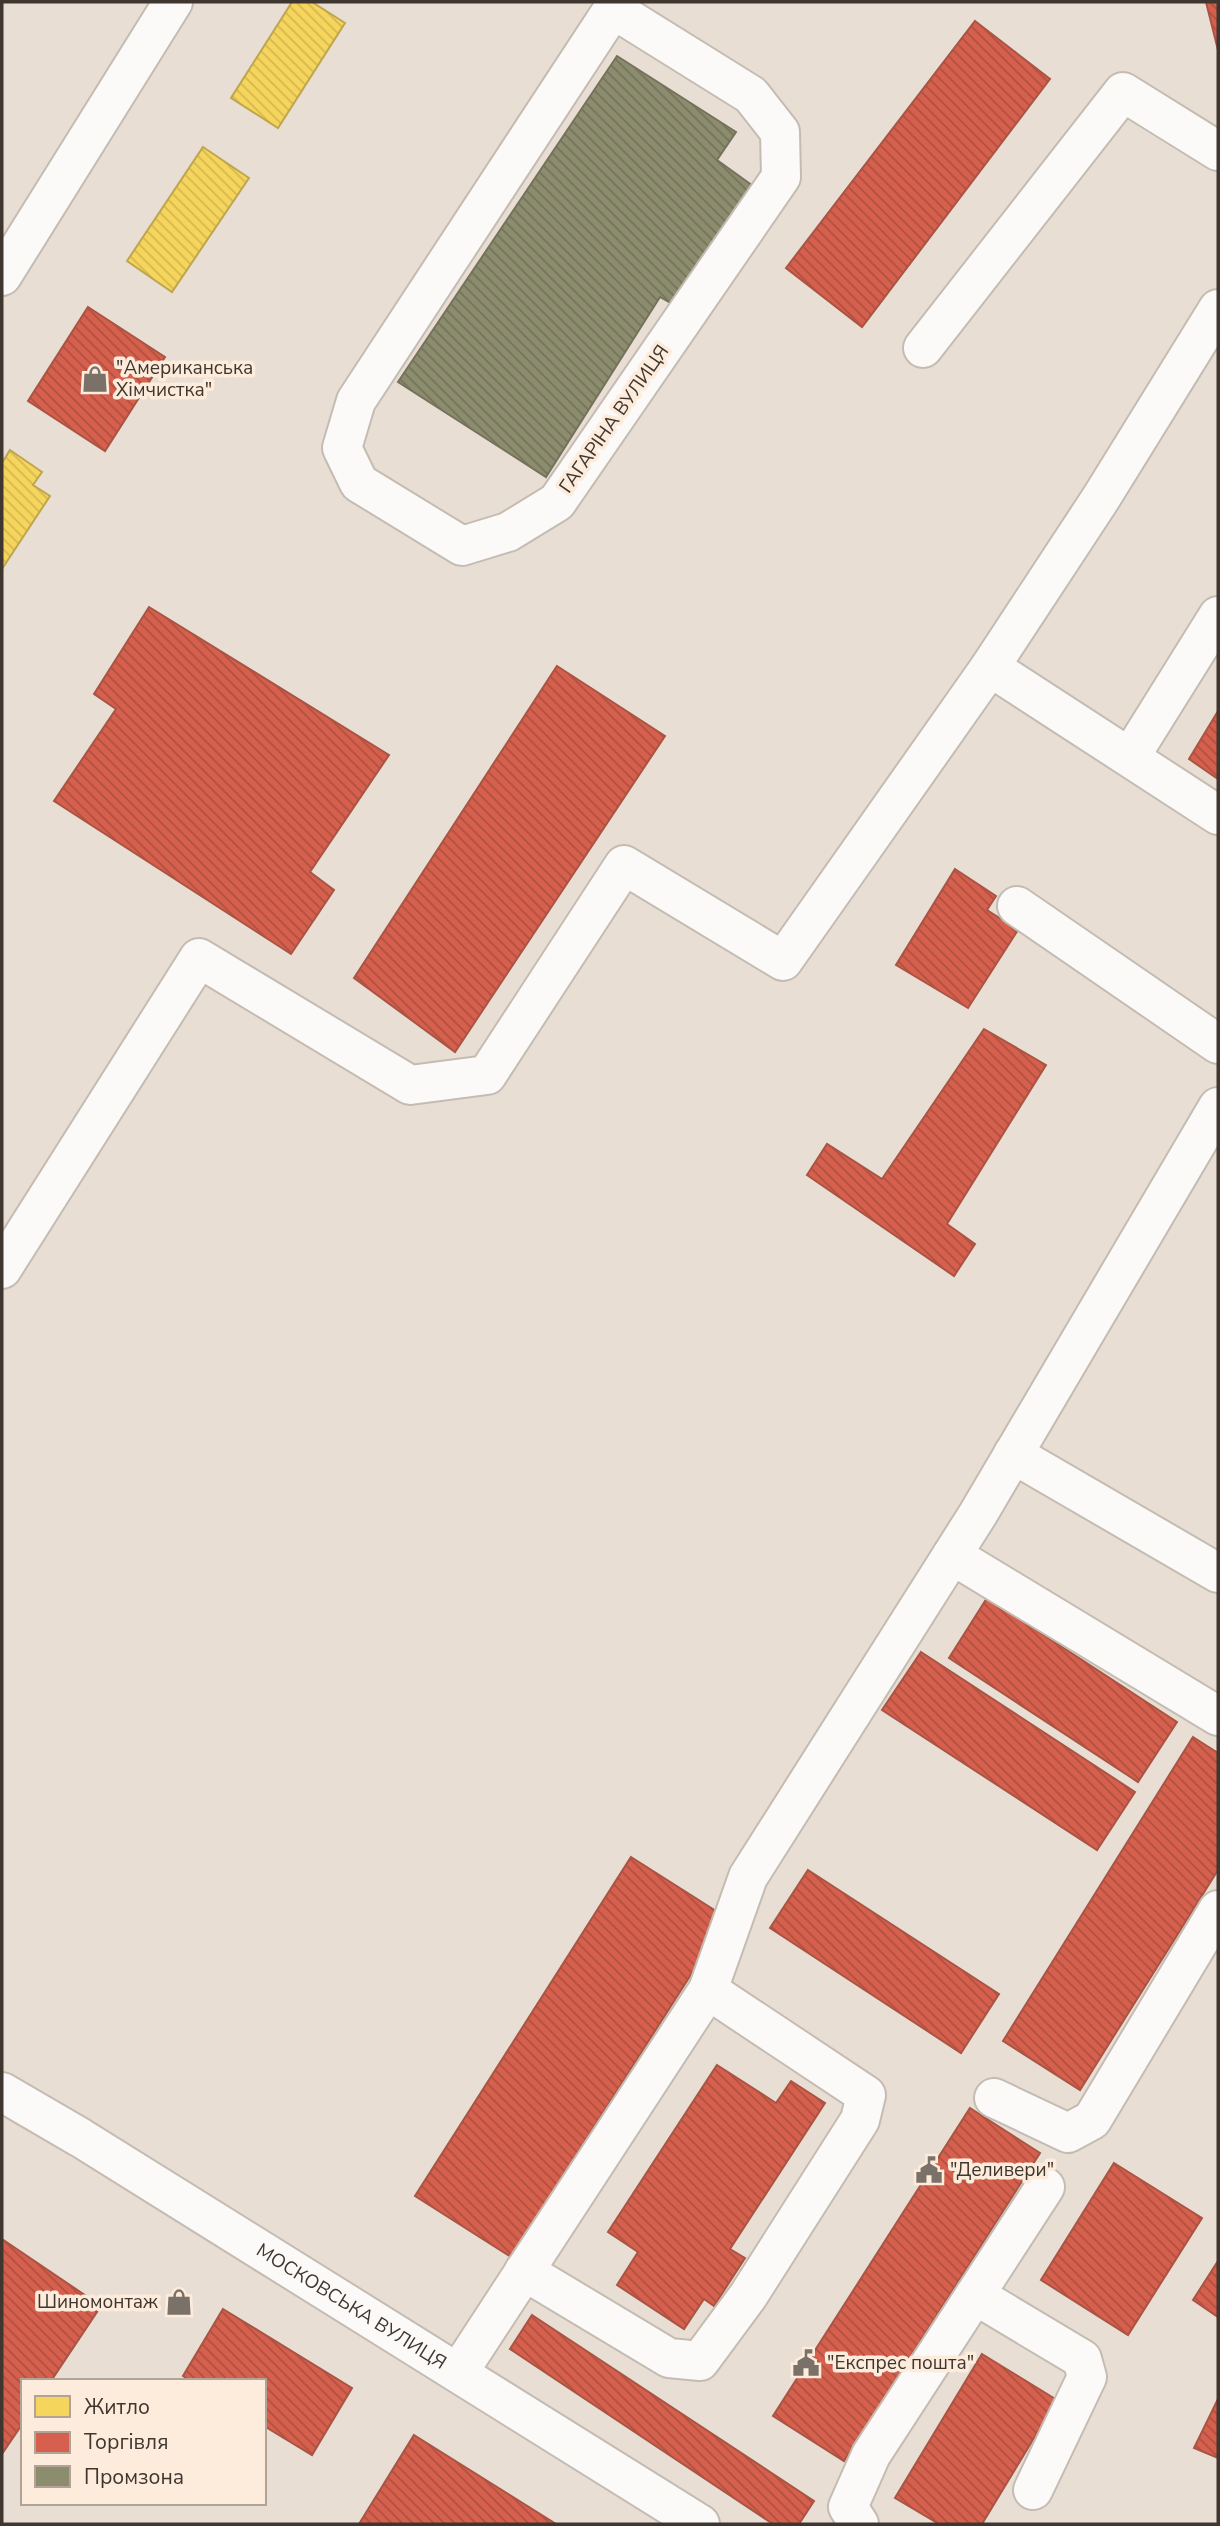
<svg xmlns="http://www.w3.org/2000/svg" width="1220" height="2526" viewBox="0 0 1220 2526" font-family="'Nunito Sans',sans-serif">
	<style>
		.homes { fill: url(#homes-back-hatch); stroke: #bfa64e; stroke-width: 2 }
		.shops { fill: url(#shops-back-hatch); stroke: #a95444; stroke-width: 2 }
		.industry { fill: url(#industry-back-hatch); stroke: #75725b; stroke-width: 2 }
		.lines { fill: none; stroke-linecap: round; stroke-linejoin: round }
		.minor-casing { stroke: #c4bcb3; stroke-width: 42 }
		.minor { stroke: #fcfaf8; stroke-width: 38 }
		.labels { text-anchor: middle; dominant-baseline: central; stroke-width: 7; stroke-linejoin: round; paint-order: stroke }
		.poi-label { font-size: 19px; fill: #3f372f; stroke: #fdebdb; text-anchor: start }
		.street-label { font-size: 19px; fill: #3f372f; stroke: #fdebdb }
	</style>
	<defs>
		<pattern id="homes-back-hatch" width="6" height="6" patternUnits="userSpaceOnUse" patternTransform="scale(1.75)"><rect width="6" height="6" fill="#f6d55c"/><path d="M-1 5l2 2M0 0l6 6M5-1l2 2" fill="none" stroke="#d4b750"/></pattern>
		<pattern id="shops-back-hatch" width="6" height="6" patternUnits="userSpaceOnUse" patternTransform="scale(1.75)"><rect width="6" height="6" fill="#d6604d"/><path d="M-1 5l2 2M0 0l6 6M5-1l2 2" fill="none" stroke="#af5040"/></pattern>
		<pattern id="industry-back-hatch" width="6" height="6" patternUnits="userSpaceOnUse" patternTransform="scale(1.75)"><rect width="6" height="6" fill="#8c8c6e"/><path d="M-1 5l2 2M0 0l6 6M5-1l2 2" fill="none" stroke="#74735b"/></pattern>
	</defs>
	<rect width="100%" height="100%" fill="#e9ded3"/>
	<g class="homes">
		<polygon points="292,2 312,2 345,23 278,128 231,98"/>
		<polygon points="203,147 249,178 172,292 127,261"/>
		<polygon points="10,450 42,472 33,485 50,496 2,569 2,463"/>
	</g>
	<g class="shops">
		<polygon points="1206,2 1218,2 1218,50"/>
		<polygon points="975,21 1050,79 862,327 786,268"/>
		<polygon points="88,307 165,357 105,451 28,401"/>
		<polygon points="149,607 389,755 310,872 334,890 291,954 54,801 116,709 94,694"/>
		<polygon points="557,666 665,736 455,1052 354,978"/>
		<polygon points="1218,711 1218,779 1189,759"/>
		<polygon points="955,869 996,896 987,910 1018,930 968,1008 896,965"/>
		<polygon points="984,1029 1046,1065 947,1224 975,1244 954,1276 807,1175 827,1144 882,1179"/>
		<polygon points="987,1598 1177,1722 1138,1782 949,1658"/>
		<polygon points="921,1652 1135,1792 1097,1850 882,1710"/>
		<polygon points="1193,1737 1218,1753 1218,1870 1080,2090 1003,2041"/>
		<polygon points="631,1857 727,1918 511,2257 415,2196"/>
		<polygon points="808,1870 999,1994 961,2053 770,1928"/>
		<polygon points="717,2065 776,2103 791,2081 825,2103 730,2249 745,2258 714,2306 704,2299 684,2329 617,2285 638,2252 608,2232"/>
		<polygon points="970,2108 1040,2153 844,2461 773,2416"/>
		<polygon points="1114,2163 1202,2218 1128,2335 1041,2280"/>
		<polygon points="2,2239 101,2306 51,2381 23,2381 23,2423 2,2454"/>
		<polygon points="1218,2261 1218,2317 1193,2300"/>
		<polygon points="223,2309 352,2388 312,2455 264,2426 264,2381 191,2381 183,2376"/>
		<polygon points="532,2315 814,2501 799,2524 773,2524 510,2349"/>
		<polygon points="982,2354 1057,2400 982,2524 939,2524 895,2498"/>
		<polygon points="1218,2399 1218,2458 1194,2448"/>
		<polygon points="414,2435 556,2524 359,2524"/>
	</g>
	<polygon class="industry" points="617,56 736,132 717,160 753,186 674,305 660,297 546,477 398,382"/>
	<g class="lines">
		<defs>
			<g id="minor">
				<polyline points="613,9 751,95 780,132 781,177 557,502 508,532 462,546 359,483 342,448 356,401 613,9 616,2"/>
				<polyline points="2,276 173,2"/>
				<polyline points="923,348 1123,92 1218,151"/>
				<polyline points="990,667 1218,815"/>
				<polyline points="1130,757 1218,616"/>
				<polyline points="1017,906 1218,1044"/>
				<polyline points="2,1269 199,958 410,1085 487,1075 624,865 783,961 990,667 1101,498 1218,309"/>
				<polyline points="1013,1454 1218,1573"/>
				<polyline points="952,1555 1218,1716"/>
				<path id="s1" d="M2,2092L81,2138L700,2524"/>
				<polyline points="994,2098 1068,2133 1092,2120 1218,1910"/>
				<polyline points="524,2271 669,2358 700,2361 748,2296 860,2120 866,2095 708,1990"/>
				<polyline points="975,2295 1082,2359 1087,2377 1033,2490"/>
				<polyline points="458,2373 708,1990 748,1877 978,1514 1218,1107"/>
				<polyline points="859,2524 848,2507 871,2455 1045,2187"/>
			</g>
		</defs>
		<use href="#minor" class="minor-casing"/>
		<use href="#minor" class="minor"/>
	</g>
	<defs>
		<symbol id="shop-bare" viewBox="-9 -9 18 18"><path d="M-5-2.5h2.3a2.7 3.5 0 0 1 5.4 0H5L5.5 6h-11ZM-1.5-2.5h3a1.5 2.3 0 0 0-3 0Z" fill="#7a7168" stroke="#fdebdb" stroke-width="2.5" paint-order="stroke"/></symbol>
		<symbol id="civic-bare" viewBox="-9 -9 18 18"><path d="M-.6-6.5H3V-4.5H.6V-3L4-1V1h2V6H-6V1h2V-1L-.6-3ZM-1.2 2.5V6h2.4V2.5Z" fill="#7a7168" stroke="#fdebdb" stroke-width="2.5" paint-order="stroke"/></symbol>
	</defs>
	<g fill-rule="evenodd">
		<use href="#shop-bare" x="76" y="360" width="38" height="38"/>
		<use href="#civic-bare" x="910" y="2151" width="38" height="38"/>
		<use href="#shop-bare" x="160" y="2283" width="38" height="38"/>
		<use href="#civic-bare" x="787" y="2344" width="38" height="38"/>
	</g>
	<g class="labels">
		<g class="poi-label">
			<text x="116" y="368">"Американська<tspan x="116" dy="22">Хімчистка"</tspan></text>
			<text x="950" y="2170">"Деливери"</text>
			<text x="158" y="2302" text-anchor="end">Шиномонтаж</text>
			<text x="827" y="2363">"Експрес пошта"</text>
		</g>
		<g class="street-label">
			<text transform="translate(614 419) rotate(-55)">ГАГАРІНА ВУЛИЦЯ</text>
			<text stroke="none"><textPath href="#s1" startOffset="410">МОСКОВСЬКА ВУЛИЦЯ</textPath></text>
		</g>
	</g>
	<rect width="1220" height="2526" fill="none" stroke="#3f372f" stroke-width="7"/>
	<rect x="21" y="2379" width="245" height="126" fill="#fdebdb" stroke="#b1a396" stroke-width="2"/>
	<rect x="35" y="2396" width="35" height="21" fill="#f6d55c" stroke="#b1a396" stroke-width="2"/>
	<text x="84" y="2414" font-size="21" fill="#3f372f">Житло</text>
	<rect x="35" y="2432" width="35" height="21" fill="#d6604d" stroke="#b1a396" stroke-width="2"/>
	<text x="84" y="2449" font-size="21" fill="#3f372f">Торгівля</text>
	<rect x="35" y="2466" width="35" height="21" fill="#8c8c6e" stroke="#b1a396" stroke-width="2"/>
	<text x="84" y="2484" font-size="21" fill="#3f372f">Промзона</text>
</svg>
